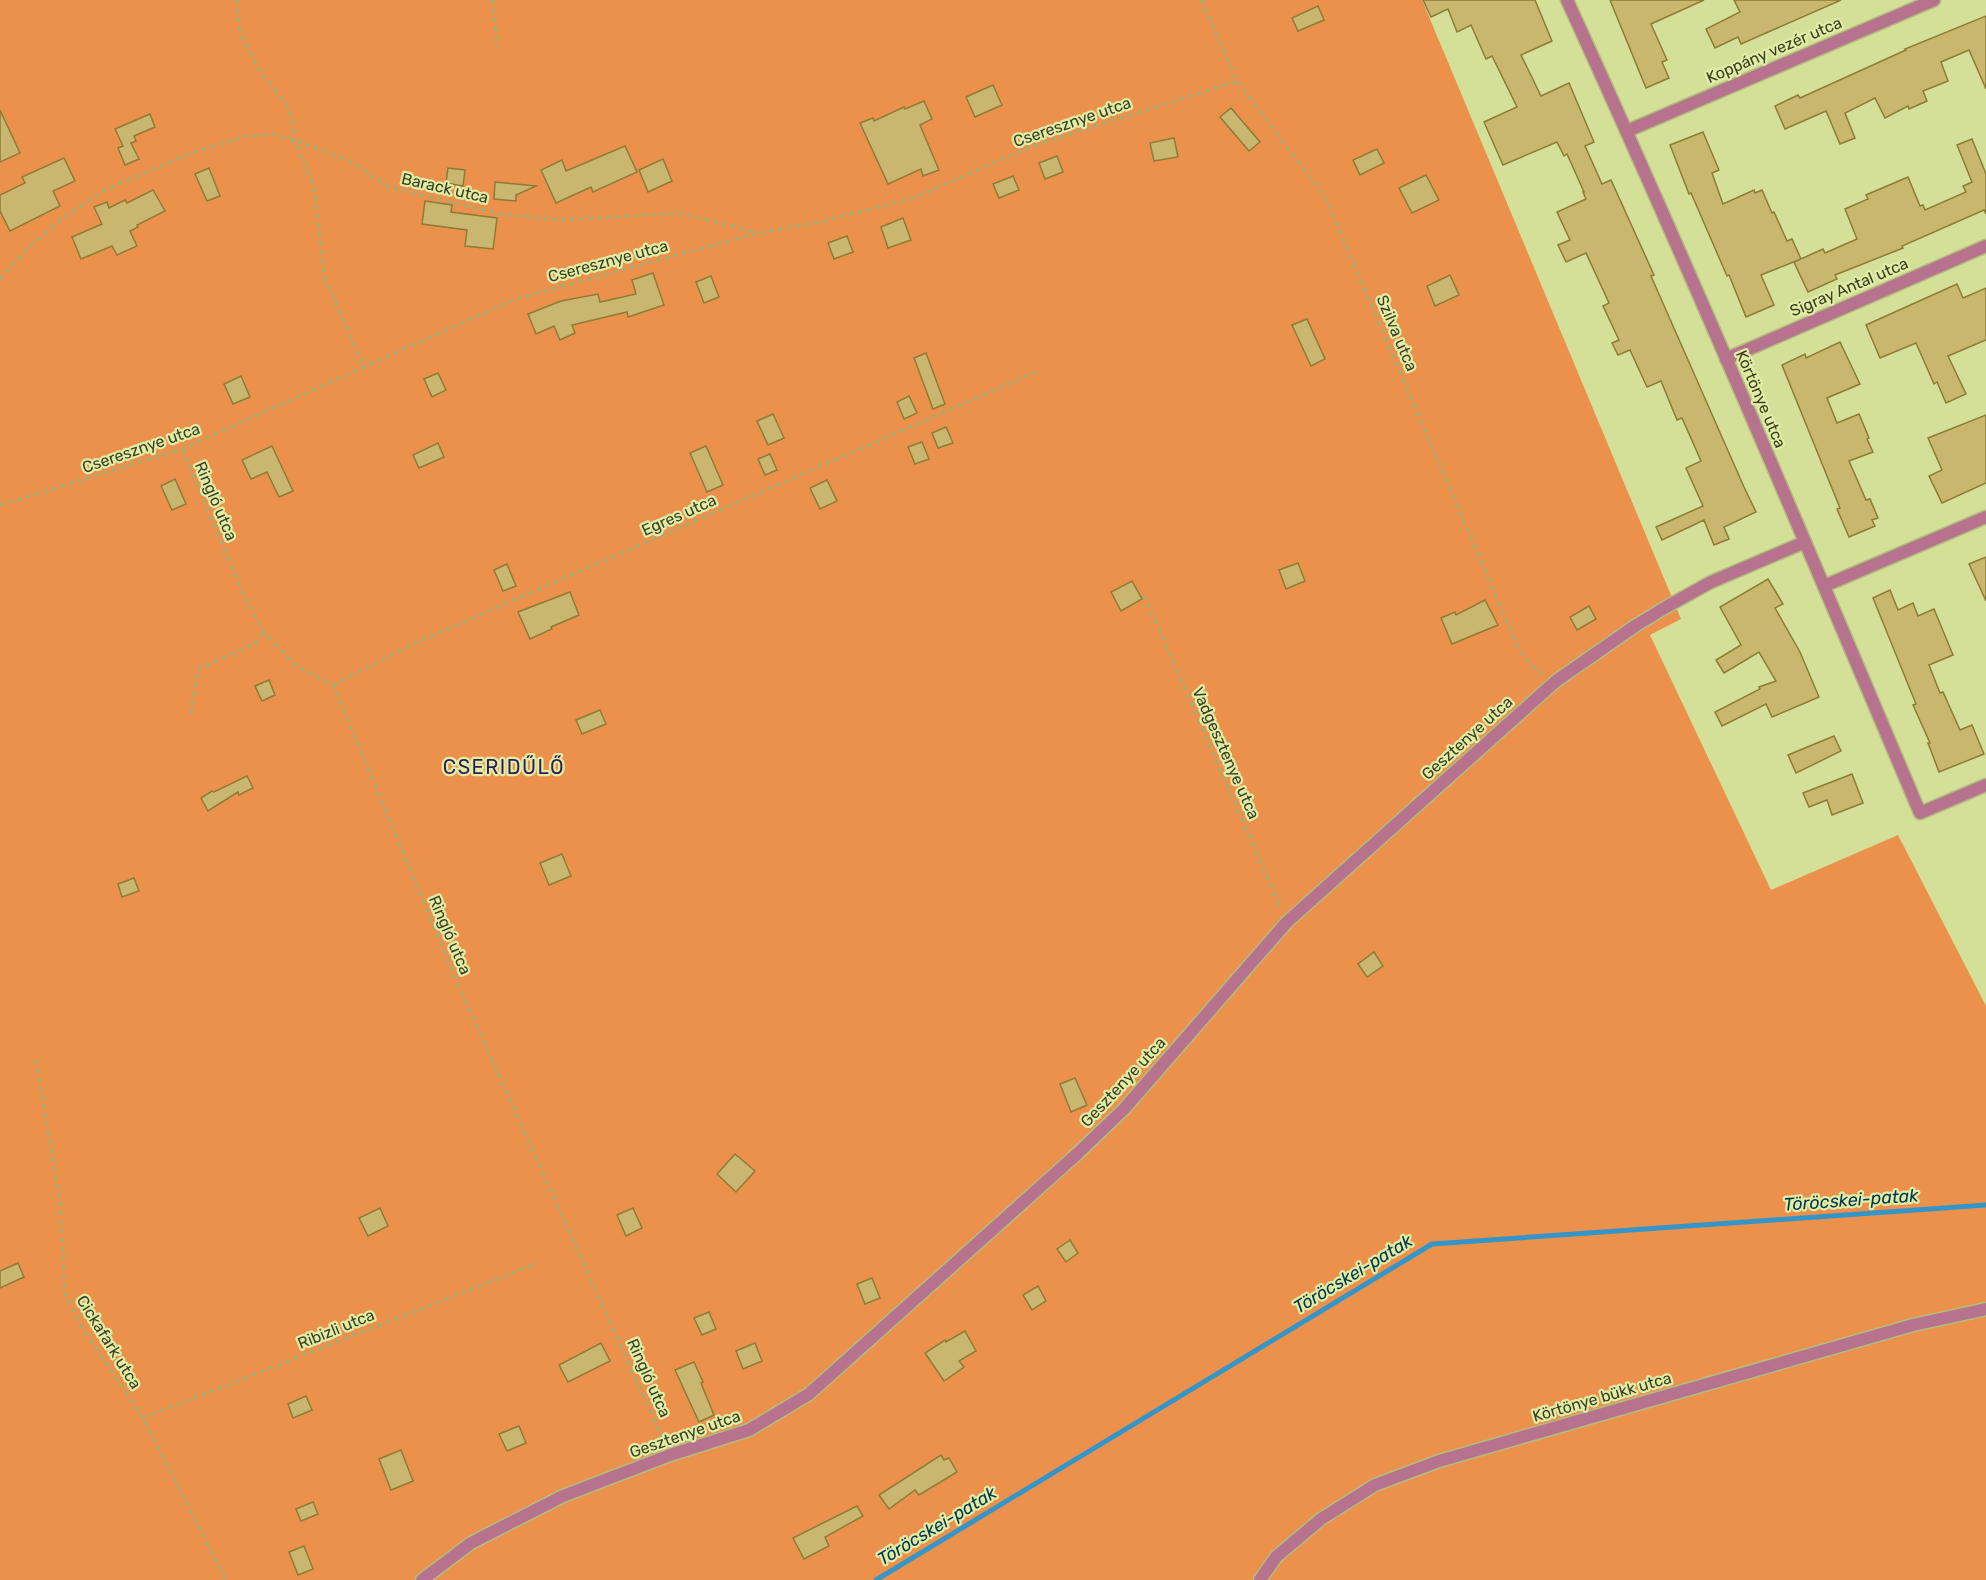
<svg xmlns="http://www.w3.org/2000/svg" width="1986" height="1580" viewBox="0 0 1986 1580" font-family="Rubik,sans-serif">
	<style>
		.green { fill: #ec914c }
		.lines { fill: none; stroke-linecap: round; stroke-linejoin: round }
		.stream { stroke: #3496c8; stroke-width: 5 }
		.building { fill: #c9b770; stroke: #8d7c35; stroke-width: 1.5 }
		.street-casing { stroke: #b2bc7e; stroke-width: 15 }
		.path { stroke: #a4ac73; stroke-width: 3; stroke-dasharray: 4.5 4.5; stroke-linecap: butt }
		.street { stroke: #b7738d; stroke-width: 12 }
		.labels { text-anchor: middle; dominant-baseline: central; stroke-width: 4.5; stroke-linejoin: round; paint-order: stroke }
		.street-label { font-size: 16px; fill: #3b3f22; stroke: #e1eca5 }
		.water-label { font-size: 18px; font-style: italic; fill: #003751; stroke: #e1eca5 }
		.quarter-label { font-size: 20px; letter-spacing: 1.5px; fill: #2f1b55; stroke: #e1eca5 }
	</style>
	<rect width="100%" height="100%" fill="#d4df98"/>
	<polygon class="green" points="0,0 1422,0 1681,619 1650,635 1771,890 1898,835 1986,1006 1986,1580 0,1580"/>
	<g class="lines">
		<polyline class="stream" points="876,1580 1432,1244 1986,1205"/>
	</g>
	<g class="building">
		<polygon points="1423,0 1535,0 1552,41 1521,55 1541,96 1569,83 1594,142 1585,146 1602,184 1611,180 1654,275 1651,276 1744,487 1756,512 1724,527 1729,539 1714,545 1704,520 1662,540 1656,527 1703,506 1686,468 1701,461 1682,418 1677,420 1661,381 1647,387 1630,350 1618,355 1612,343 1619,340 1603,306 1609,303 1586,253 1566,262 1558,245 1570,240 1557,212 1586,199 1583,192 1584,192 1567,154 1564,156 1557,142 1503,165 1484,122 1517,107 1492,56 1486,59 1471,25 1457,32 1448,9 1431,17"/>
		<polygon points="1610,0 1704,0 1651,24 1667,60 1662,62 1669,78 1646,88"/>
		<polygon points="1734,0 1841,0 1741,44 1738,37 1715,48 1706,29 1740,12"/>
		<polygon points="1318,6 1324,20 1298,31 1292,18"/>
		<polygon points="1986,16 1986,89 1969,50 1941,62 1948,81 1923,91 1927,101 1909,109 1908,106 1885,118 1875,98 1845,113 1855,138 1840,144 1826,111 1785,129 1775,106 1798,95 1800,98 1906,50 1905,49"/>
		<polygon points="993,85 1002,105 975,117 966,97"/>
		<polygon points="924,101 932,119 920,125 939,170 923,176 921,169 888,184 860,123 873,118 874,121 904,107 905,109"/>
		<polygon points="1231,108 1260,142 1249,151 1220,117"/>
		<polygon points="0,110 20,153 0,162"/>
		<polygon points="150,114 155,127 134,136 136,141 131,143 139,159 125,165 118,148 123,146 115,129"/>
		<polygon points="1703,132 1719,170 1712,173 1723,204 1754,190 1755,193 1762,190 1772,213 1774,212 1787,241 1792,239 1801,259 1761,275 1774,305 1746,317 1729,275 1727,276 1691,193 1689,194 1670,145"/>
		<polygon points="1174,138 1178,157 1154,161 1150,143"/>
		<polygon points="1972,139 1986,174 1986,214 1984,210 1902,246 1903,248 1835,275 1837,279 1808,292 1794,262 1823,249 1825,253 1857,239 1845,209 1868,199 1866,195 1908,177 1920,206 1923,205 1925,210 1966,192 1963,186 1972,182 1957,145"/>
		<polygon points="625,146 637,172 593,192 591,187 556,203 541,170 562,160 566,171"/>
		<polygon points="1377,149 1384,163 1360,175 1353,160"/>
		<polygon points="1057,156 1063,172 1045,179 1039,163"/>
		<polygon points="64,158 75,181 53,191 60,206 10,231 0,211 0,195 25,183 22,177"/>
		<polygon points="663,159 672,181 648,192 639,170"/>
		<polygon points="209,168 220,196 207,201 195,174"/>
		<polygon points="448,168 465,170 463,186 446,183"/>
		<polygon points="1426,175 1439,200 1412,213 1399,188"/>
		<polygon points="1013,176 1019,190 999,198 993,184"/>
		<polygon points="495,182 536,186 516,195 516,201 494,199"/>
		<polygon points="153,190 165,211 137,225 138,227 130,231 137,246 117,255 112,246 81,259 72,237 102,224 94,207 107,202 109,208 125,200 127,203"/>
		<polygon points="425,201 452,205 451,212 497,218 493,249 465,246 467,230 422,224"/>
		<polygon points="903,218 911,240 888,248 881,227"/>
		<polygon points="847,236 853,252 834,259 828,243"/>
		<polygon points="653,273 664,305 628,317 627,312 572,325 575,333 560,340 554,326 536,334 528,314 561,301 598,294 600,302 636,294 632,280"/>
		<polygon points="1450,275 1459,295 1435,306 1427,286"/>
		<polygon points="711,276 719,297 704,303 696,282"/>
		<polygon points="1957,284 1963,298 1986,288 1986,340 1948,356 1966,394 1946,403 1937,382 1934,384 1916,343 1880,358 1866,325"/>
		<polygon points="1307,319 1325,359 1311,366 1292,325"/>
		<polygon points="1840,342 1860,384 1827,398 1837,423 1859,414 1869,438 1867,439 1873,452 1849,461 1866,500 1870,499 1878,518 1872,520 1875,526 1849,537 1837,509 1840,508 1782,365 1805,354 1806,358"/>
		<polygon points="926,353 945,404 933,409 914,358"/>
		<polygon points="438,373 446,390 432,397 424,379"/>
		<polygon points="241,376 250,397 233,404 224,384"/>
		<polygon points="909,396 917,413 904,419 897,402"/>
		<polygon points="773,414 784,438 768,445 757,421"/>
		<polygon points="1986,415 1986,483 1942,503 1929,476 1942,470 1928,438"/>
		<polygon points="946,427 953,443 938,448 932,433"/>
		<polygon points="922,442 929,459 915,464 908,447"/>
		<polygon points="438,443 444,457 419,468 413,455"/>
		<polygon points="272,446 293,491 279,497 267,472 251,479 242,460"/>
		<polygon points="706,446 723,485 707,492 690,453"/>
		<polygon points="770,454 777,470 765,475 758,459"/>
		<polygon points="175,479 186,504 172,510 161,486"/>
		<polygon points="827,480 837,501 820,509 810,488"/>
		<polygon points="1986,557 1986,601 1969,564"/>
		<polygon points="1298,563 1305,581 1286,589 1279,570"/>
		<polygon points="507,564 516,586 503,591 494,570"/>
		<polygon points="1768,579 1783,604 1775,608 1800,652 1819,697 1772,717 1766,704 1722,726 1715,712 1760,689 1759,687 1776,681 1759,652 1724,673 1716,660 1741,645 1720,607"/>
		<polygon points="1132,581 1142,599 1121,611 1111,592"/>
		<polygon points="1890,590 1898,610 1913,603 1918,616 1934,609 1953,655 1929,665 1940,693 1943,692 1960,730 1972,725 1984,754 1939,772 1928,743 1930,743 1913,705 1916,704 1873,598"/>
		<polygon points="570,592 579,615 551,627 552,629 530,639 518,612"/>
		<polygon points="1485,600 1498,625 1452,644 1441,618 1455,612 1456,615"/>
		<polygon points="1589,606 1596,619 1577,630 1570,617"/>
		<polygon points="269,680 275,695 262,701 255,686"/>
		<polygon points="600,710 606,724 582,734 576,720"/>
		<polygon points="1834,736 1841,751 1796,773 1788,755"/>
		<polygon points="1852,774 1863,803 1832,815 1827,800 1809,807 1803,793"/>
		<polygon points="247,776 253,788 239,795 238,792 208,811 201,798 212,791 214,792"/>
		<polygon points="562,854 571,876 549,885 540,863"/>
		<polygon points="134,878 139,891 122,897 118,884"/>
		<polygon points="1374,952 1383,966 1367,977 1358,964"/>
		<polygon points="1075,1078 1087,1105 1071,1112 1060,1084"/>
		<polygon points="735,1154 755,1171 736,1192 717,1174"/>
		<polygon points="380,1208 388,1226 368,1236 359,1218"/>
		<polygon points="633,1208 642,1228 626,1236 617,1215"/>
		<polygon points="1070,1240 1078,1253 1066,1262 1057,1249"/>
		<polygon points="18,1263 24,1277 0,1288 0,1271"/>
		<polygon points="872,1278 880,1298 865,1304 857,1284"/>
		<polygon points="1038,1286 1046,1301 1032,1310 1023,1295"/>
		<polygon points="709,1312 716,1329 702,1335 694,1318"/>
		<polygon points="965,1331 976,1351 959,1361 964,1367 944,1381 925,1353 945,1340 946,1342"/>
		<polygon points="601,1343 610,1361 568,1382 559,1365"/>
		<polygon points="755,1343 762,1361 743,1369 736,1351"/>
		<polygon points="694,1362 703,1382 701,1383 714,1415 699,1422 675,1370"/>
		<polygon points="306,1396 312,1410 293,1418 288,1404"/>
		<polygon points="519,1426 526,1443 507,1451 499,1434"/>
		<polygon points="401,1450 413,1481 391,1490 379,1459"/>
		<polygon points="941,1455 944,1460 949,1458 957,1472 919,1495 915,1490 889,1509 879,1495"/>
		<polygon points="313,1502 318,1514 301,1521 296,1509"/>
		<polygon points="857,1506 863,1516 825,1537 829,1546 804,1559 793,1538"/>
		<polygon points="304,1546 313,1569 298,1575 289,1552"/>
	</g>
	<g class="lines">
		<defs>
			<g id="street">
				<path d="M1567,0C1690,269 1805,541 1920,813L1986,785"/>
				<polyline points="1627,131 1934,0"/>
				<polyline points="1726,359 1986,246"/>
				<polyline points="1824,586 1986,517"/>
				<polyline points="422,1580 471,1543 563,1496 670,1455 749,1430 809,1394 1077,1154 1124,1109 1287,922 1556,681 1635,626 1666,607 1711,582 1805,542"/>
				<polyline points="1260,1580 1276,1557 1321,1519 1375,1485 1439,1461 1913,1325 1986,1309"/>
			</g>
		</defs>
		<use href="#street" class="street-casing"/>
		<g class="path">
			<polyline points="237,0 237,11 240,33 260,71 287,106 294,126 294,140 314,186 324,276 364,367"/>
			<polyline points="492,0 498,47"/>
			<polyline points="1201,0 1237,81 1325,197 1517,645 1535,669 1542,673"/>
			<polyline points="0,279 28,248 64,217 105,190 191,153 247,136 272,134 294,140 348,160 389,187 501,214 564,220 680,213 756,232"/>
			<polyline points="182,449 242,592 264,632 296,666 333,685 460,989 664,1442"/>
			<polyline points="0,505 182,449 515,299 758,233 815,223 914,198 1030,147 1237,81"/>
			<polyline points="1144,595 1281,909"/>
			<polyline points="333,685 411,645 1036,372"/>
			<polyline points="191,714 198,669 254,644 264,632"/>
			<polyline points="36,1060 60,1202 65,1293 83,1329 143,1418 226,1580"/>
			<polyline points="143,1418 538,1263"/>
		</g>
		<use href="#street" class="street"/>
	</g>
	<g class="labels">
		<g class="street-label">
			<text transform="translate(1774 50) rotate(-23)">Koppány vezér utca</text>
			<text transform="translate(1072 122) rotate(-19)">Cseresznye utca</text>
			<text transform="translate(445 188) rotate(13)">Barack utca</text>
			<text transform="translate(608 261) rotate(-15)">Cseresznye utca</text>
			<text transform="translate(1849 287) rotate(-23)">Sigray Antal utca</text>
			<text transform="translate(1397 333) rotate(67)">Szilva utca</text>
			<text transform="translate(1761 399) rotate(67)">Körtönye utca</text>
			<text transform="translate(141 448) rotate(-19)">Cseresznye utca</text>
			<text transform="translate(216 501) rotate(67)">Ringló utca</text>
			<text transform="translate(679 515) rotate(-24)">Egres utca</text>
			<text transform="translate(1467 738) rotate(-42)">Gesztenye utca</text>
			<text transform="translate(1226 753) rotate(66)">Vadgesztenye utca</text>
			<text transform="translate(450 935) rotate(67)">Ringló utca</text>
			<text transform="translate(1123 1082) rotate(-47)">Gesztenye utca</text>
			<text transform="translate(336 1329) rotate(-22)">Ribizli utca</text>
			<text transform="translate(109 1342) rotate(58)">Cickafark utca</text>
			<text transform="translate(649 1378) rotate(66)">Ringló utca</text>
			<text transform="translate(1602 1397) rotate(-16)">Körtönye bükk utca</text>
			<text transform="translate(685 1434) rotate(-19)">Gesztenye utca</text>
		</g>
		<g class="water-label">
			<text transform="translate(1851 1200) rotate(-4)">Töröcskei-patak</text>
			<text transform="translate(1353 1274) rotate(-31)">Töröcskei-patak</text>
			<text transform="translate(937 1526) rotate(-31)">Töröcskei-patak</text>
		</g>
		<g class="quarter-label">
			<text x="504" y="767">CSERIDŰLŐ</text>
		</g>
	</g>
</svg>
